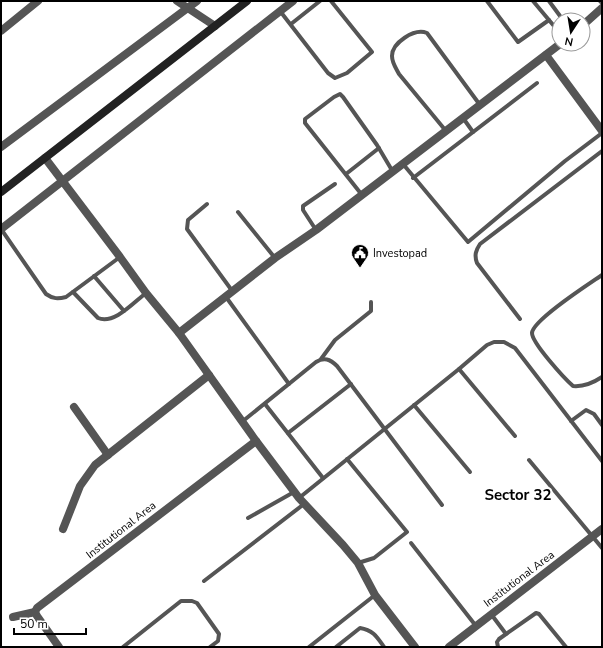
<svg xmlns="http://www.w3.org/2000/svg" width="603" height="648" viewBox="0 0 603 648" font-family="'Nunito Sans',sans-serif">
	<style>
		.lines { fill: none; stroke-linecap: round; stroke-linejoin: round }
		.lane { stroke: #555; stroke-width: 4 }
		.street { stroke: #555; stroke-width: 8 }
		.secondary { stroke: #222; stroke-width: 8 }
		.labels { text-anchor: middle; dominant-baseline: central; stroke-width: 4; stroke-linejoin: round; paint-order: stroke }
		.poi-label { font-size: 11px; fill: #000; stroke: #fff; text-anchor: start }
		.street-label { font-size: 11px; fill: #000; stroke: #fff }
		.district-label { font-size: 15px; font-weight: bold; fill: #000; stroke: #fff }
	</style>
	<rect width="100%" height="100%" fill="#fff"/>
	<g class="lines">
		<g class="lane">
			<polyline points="487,1 518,42 549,20"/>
			<polyline points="533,1 559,32"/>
			<polyline points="549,1 563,20"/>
			<polyline points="600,1 602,3"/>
			<polyline points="280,11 328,73 335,78 347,73 372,52 331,1"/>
			<polyline points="291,24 320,1"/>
			<polyline points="463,118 473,132"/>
			<path d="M446,131L399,74C396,68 392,63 392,56C392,43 414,28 427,33L480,105"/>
			<polyline points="403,164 468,242 565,161 602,133"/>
			<polyline points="346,174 379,148"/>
			<polyline points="413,178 537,83"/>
			<polyline points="362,195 305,123 305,119 334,97 340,94 343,97 377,145 393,172"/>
			<polyline points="207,204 188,220 187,229 233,292"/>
			<polyline points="238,212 275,258"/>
			<path d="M1,229L46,294C53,299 58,299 66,297L120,257"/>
			<polyline points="316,230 303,210 303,206 335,184"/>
			<path d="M602,275C589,284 533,320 532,333C532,343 564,378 573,386C584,387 593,383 602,377"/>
			<polyline points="94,276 124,311"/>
			<path d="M73,292L98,318C114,325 134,302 146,293"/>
			<polyline points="226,297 289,384"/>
			<path d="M520,319L477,263C474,255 476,250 480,244L602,151"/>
			<polyline points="321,359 335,340 371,311 371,302"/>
			<polyline points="459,369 515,436"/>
			<polyline points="265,404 323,478"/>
			<polyline points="414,405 470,472"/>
			<path d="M243,421L316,362C324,357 330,359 337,366L442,505"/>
			<polyline points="571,421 586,410 594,414 602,425"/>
			<polyline points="288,433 351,384"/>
			<polyline points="347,459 407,532 374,558 358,563"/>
			<polyline points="529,460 602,548"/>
			<polyline points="299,498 459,369 487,345 494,342 504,342 515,348 602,461"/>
			<polyline points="248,518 294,492"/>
			<polyline points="411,543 476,626"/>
			<polyline points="204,581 304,504"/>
			<polyline points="491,614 506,634"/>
			<polyline points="123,647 181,601 192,601 197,603 219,634 218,641 210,647"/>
			<polyline points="309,647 375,595"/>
			<path d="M336,647L360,628C373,630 377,637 384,647"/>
			<polyline points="498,647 497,642 499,639 536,613 539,614 566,647"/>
		</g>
		<g class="street">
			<polyline points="177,1 215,26"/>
			<polyline points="583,25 602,8"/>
			<polyline points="1,31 38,1"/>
			<polyline points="546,55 602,131"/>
			<polyline points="1,147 197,1"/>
			<polyline points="45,158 120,257 146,293 179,333 256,441 299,498 343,545 358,563 375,595 415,647"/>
			<polyline points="1,229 293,1"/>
			<polyline points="179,333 275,258 316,230 560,44"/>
			<polyline points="74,407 108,455"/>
			<polyline points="63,529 80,486 95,465 209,375"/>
			<polyline points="13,617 35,612"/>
			<polyline points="59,647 37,616 35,612 37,608 256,441"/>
			<polyline points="449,647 602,529"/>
		</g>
		<polyline class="secondary" points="1,192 247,1"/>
	</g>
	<defs>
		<symbol id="civic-pin" viewBox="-11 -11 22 30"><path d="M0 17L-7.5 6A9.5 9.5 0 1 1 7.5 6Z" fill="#000" stroke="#fff"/><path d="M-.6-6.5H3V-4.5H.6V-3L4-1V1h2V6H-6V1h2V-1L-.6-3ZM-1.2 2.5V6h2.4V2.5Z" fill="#fff"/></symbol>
	</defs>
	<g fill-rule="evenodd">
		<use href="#civic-pin" x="350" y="243" width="20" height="27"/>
	</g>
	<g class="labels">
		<g class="poi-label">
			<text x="373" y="253">Investopad</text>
		</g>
		<g class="street-label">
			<text transform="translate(121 530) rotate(-38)">Institutional Area</text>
			<text transform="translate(519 579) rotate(-37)">Institutional Area</text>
		</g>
		<g class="district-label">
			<text x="518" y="495">Sector 32</text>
		</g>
	</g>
	<rect width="603" height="648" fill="none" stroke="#000000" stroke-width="4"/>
	<g transform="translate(571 32) rotate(192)"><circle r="19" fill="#ffffff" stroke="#999999"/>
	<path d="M0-3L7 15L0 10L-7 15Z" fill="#000000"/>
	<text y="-6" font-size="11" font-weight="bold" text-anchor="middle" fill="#000000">N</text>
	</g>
	<path d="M14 628v6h72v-6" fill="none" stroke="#000000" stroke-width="2"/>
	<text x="20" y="628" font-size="12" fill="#000000" stroke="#ffffff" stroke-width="3" paint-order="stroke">50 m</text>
</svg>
